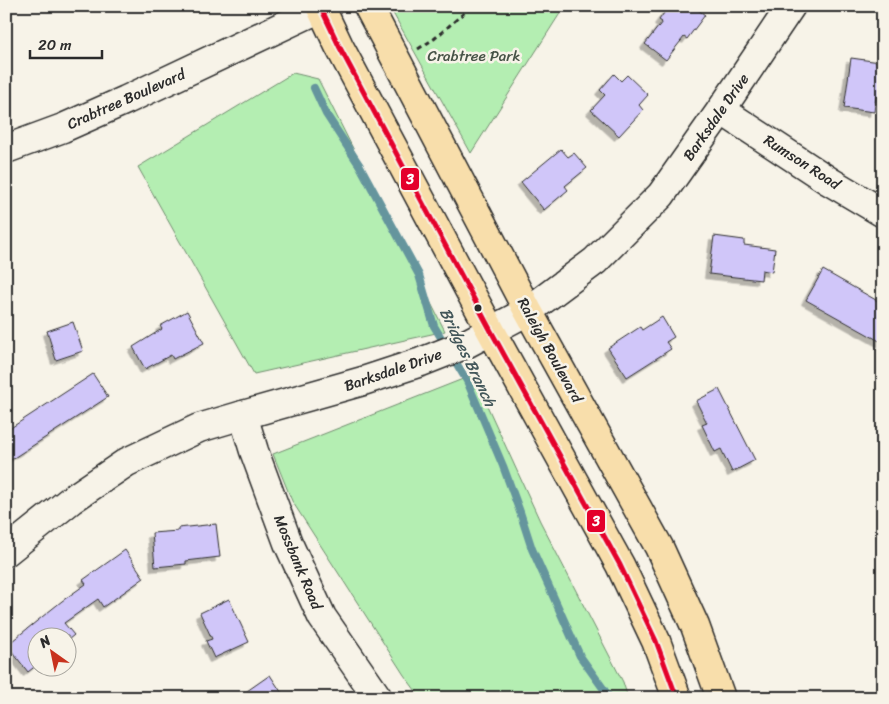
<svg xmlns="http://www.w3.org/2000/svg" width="889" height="704" viewBox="0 0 889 704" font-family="Sriracha,sans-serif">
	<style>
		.green { fill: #b4eeb2; stroke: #708c6e }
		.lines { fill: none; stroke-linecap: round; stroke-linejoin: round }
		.stream { stroke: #65959d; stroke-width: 8 }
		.building { fill: #d0c6f9; stroke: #2b2b2b; filter: url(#shadow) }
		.street-casing { stroke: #2b2b2b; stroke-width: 31 }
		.secondary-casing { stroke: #2b2b2b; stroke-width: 31 }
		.primary-casing { stroke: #2b2b2b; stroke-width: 31 }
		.path { stroke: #2b2b2b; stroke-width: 3; stroke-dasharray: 5 4; stroke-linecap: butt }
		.street { stroke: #f7f3e8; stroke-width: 28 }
		.secondary { stroke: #f7f3e8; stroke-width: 28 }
		.primary { stroke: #f8deab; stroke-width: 28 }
		.bus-1-casing { stroke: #f7f3e8; stroke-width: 9 }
		.bus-1 { stroke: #e4002b; stroke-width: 5 }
		.bus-dot { fill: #2b2b2b; stroke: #f7f3e8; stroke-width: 2 }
		.labels { text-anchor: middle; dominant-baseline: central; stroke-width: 5; stroke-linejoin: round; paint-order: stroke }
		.park-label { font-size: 15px; fill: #465246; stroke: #f7f3e8 }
		.street-label { font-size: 15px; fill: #2b2b2b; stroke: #f7f3e8 }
		.water-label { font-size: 16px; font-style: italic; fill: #43575a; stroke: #f7f3e8 }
		.line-badge { stroke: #f7f3e8; stroke-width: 2 }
		.badge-label { font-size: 14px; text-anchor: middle; font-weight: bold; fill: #fff }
	</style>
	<defs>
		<filter id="shadow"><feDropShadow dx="-4.5" dy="4.5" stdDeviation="0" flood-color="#0004"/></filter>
	</defs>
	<rect width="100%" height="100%" fill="#f7f3e8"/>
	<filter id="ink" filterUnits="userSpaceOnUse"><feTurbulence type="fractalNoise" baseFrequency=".02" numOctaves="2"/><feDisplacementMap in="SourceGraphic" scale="10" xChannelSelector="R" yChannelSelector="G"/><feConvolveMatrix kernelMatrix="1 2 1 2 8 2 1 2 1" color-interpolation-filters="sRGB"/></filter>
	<g filter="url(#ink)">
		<g class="green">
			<polygon points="389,6 563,6 559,15 471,153"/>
			<polygon points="293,73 318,79 445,331 254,374 138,167"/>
			<polygon points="473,375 540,521 623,682 628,698 421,698 404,675 292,501 273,454"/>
		</g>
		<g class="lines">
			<g class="stream">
				<polyline points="314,88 326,114 360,166 419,275 434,326 446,346"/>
				<polyline points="452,356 467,381 503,466 520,512 532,549 580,656 610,698"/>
			</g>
		</g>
		<g class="building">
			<polygon points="669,6 693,6 705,15 687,39 684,37 666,60 645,44 662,22 659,20"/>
			<polygon points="851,58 880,62 879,72 883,72 883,97 876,96 874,112 844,108"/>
			<polygon points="614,74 621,81 627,75 648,95 639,105 643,110 619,136 591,110 605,95 600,90"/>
			<polygon points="561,149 568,157 574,153 587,168 565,186 568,190 544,210 521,182"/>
			<polygon points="714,236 744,240 744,245 775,249 772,272 762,270 761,280 709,274"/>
			<polygon points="823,270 883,304 883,343 806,300"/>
			<polygon points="187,311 204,343 173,359 171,355 145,369 133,347 162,329 160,326"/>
			<polygon points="662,317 674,337 666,342 671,349 627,377 608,348 640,327 642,330"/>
			<polygon points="73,322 83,351 56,360 47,331"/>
			<polygon points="93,374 108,397 6,463 6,431"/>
			<polygon points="719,389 755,460 732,472 721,449 715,452 702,425 707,423 696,401"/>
			<polygon points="216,524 220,557 186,561 186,564 155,567 152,533 178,531 178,528"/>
			<polygon points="125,550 144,578 103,607 98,599 64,623 74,635 68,640 68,636 38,636 38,664 28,672 7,645 62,601 86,584 83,580"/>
			<polygon points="229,599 249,642 214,658 206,641 212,639 200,613"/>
			<polygon points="270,675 285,698 237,698"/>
		</g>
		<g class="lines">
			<defs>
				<g id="street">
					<polyline points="721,110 829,181 883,213"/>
					<polyline points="243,415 254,451 288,543 322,617 378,698"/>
					<polyline points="6,552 71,500 127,462 199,428 243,415 363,381 421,362 464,345 528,311 595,261 661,195 721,110 791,6"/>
				</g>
				<polyline id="secondary" points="6,149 63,128 126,100 325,6"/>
				<g id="primary">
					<polyline points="320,6 339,46 491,331 620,565 656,641 677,698"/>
					<polyline points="368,6 528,311 659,547 695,626 721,698"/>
				</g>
			</defs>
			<use href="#street" class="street-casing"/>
			<use href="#secondary" class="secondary-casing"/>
			<use href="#primary" class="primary-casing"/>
			<polyline class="path" points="418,49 434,39 472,6"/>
			<use href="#street" class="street"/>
			<use href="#secondary" class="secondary"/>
			<use href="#primary" class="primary"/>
			<defs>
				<polyline id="bus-1" points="320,6 339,46 491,331 620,565 656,641 677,698"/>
			</defs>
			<use href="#bus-1" class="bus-1-casing"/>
			<use href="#bus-1" class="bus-1"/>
		</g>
	</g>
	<circle class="bus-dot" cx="478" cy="308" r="4.5"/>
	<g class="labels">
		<g class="park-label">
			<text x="474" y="56">Crabtree Park</text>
		</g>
		<g class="street-label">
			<text transform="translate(126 99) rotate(-24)">Crabtree Boulevard</text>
			<text transform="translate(716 117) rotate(-55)">Barksdale Drive</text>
			<text transform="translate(802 162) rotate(33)">Rumson Road</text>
			<text transform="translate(550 350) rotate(61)">Raleigh Boulevard</text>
			<text transform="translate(393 370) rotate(-19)">Barksdale Drive</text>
			<text transform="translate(298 562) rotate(67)">Mossbank Road</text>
		</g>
		<g class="water-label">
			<text transform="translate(468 357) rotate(64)">Bridges Branch</text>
		</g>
	</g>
	<g class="line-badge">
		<rect x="400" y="167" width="20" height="24" rx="5" fill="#e4002b"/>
		<rect x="586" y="509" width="20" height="24" rx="5" fill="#e4002b"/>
	</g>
	<g class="badge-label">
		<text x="410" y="184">3</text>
		<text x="596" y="526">3</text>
	</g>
	<rect width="889" height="704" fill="none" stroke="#f7f3e8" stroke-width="25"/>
	<rect x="12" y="12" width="864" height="679" fill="none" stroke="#2b2b2b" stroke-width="2" filter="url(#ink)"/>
	<g transform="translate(52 652) rotate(327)"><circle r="24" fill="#f7f3e8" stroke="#a5a39c"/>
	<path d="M0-4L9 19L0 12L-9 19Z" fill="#c8321e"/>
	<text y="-8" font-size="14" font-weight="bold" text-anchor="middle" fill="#2b2b2b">N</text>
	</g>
	<path d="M30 50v8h72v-8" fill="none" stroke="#2b2b2b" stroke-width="2.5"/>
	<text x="38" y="50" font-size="15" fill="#2b2b2b" stroke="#f7f3e8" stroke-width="4" paint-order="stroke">20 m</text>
</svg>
